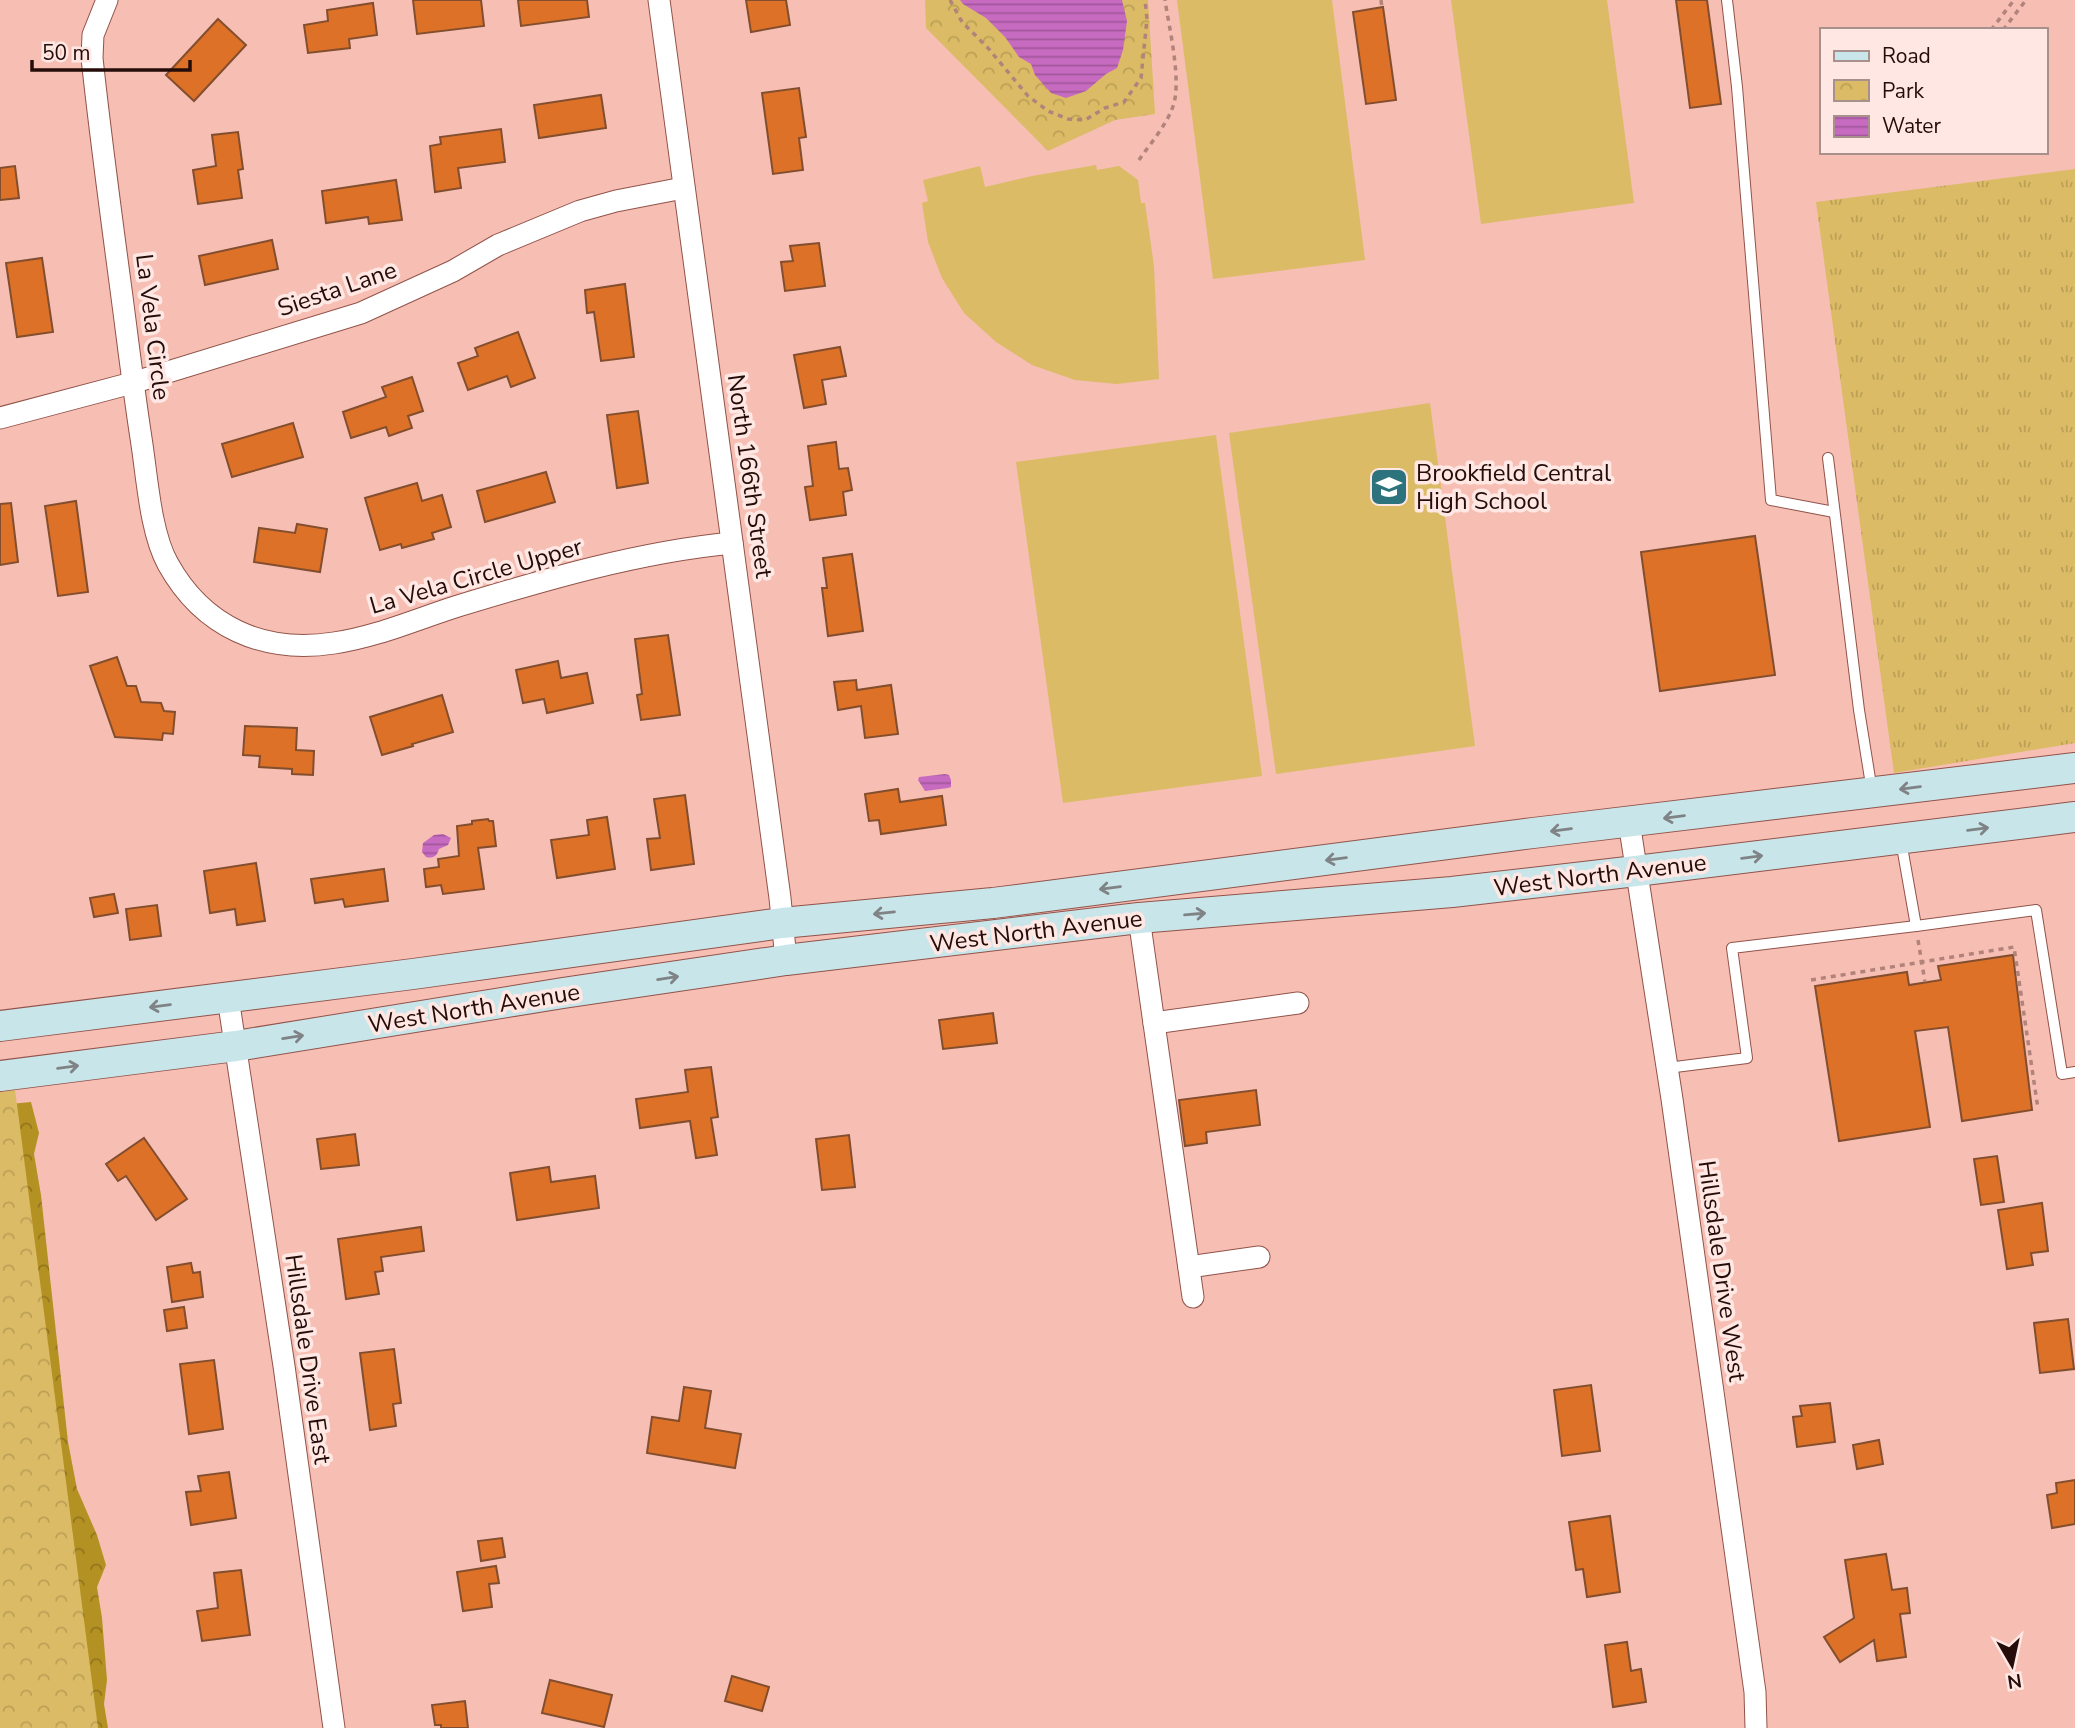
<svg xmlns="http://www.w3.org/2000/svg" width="2075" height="1728" viewBox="0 0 2075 1728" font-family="'Nunito Sans',sans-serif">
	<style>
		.grass { fill: url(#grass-tufts) }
		.forest { fill: url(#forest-crowns) }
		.park { fill: url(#park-crowns) }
		.garden { fill: #dbbb65 }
		.water { fill: url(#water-rules) }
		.building { fill: #de7128; stroke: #834e2e; stroke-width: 2 }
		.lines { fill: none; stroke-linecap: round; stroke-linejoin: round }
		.lane-casing { stroke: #915349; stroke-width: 12 }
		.street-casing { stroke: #915349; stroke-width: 23 }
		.secondary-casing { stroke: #915349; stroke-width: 32 }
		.path { stroke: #b1837b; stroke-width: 3.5; stroke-dasharray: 5 5; stroke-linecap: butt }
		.lane { stroke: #fff; stroke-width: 10 }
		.street { stroke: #fff; stroke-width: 21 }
		.secondary { stroke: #c8e5ea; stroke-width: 30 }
		.oneway { stroke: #7f8385 }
		.labels { text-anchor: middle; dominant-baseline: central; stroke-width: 7; stroke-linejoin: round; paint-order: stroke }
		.street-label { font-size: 24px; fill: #250c09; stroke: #ffe8e4 }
		.poi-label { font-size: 24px; fill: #250c09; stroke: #ffe8e4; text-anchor: start }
	</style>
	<defs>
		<pattern id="grass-tufts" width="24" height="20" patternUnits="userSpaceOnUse" patternTransform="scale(1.75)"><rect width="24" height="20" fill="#dbbb65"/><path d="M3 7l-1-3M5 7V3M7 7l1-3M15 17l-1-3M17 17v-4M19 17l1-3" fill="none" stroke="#bca056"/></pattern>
		<pattern id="forest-crowns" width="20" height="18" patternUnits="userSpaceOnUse" patternTransform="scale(1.75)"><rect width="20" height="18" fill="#b49123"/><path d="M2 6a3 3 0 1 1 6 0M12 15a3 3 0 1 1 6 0" fill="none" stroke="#92751d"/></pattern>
		<pattern id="park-crowns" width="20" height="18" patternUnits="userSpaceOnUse" patternTransform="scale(1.75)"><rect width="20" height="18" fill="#dbbb65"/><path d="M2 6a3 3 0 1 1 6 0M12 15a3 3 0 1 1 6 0" fill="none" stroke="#bca056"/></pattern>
		<pattern id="water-rules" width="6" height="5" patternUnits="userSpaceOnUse" patternTransform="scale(1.75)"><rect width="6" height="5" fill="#c76bc1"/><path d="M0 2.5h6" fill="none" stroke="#a1569b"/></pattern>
	</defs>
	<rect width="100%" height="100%" fill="#f7beb4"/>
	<polygon class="grass" points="2075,169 2075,743 1894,773 1816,202"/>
	<polygon class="forest" points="31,1102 39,1133 34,1154 41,1195 68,1442 77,1489 97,1535 106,1565 97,1587 102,1618 107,1680 104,1704 108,1728 68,1728 0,1105"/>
	<g class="park">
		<polygon points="925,0 1148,0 1155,114 1115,120 1048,151 926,28"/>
		<polygon points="15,1090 16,1097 98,1728 0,1728 0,1092"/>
	</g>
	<g class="garden">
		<polygon points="1177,0 1332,0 1365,260 1213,279"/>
		<polygon points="1451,0 1607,0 1634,203 1481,224"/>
		<polygon points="1096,165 1097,170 1119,166 1138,180 1141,203 1145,203 1154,266 1159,379 1117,384 1075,380 1032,365 996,342 964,313 942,278 928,242 922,203 928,201 923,180 980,166 985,187 1032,176"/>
		<polygon points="1430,403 1475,746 1276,774 1229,433"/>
		<polygon points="1216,435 1262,776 1063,803 1016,462"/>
	</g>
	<g class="water">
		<polygon points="960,0 1122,0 1127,21 1123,50 1117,68 1106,74 1086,91 1066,98 1051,93 1035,75 1031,64 1019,57 1005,37 986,18 963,4"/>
		<polygon points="945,774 949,775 951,780 951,787 948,788 925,791 918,780 919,777"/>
		<path d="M443,834L451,838L448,845L439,849C437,856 433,859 426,857L422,852L423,843L434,835Z"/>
	</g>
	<g class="building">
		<polygon points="413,0 481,0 484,26 417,34"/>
		<polygon points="518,0 587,0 589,17 521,26"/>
		<polygon points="746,0 786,0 790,25 751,32"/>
		<polygon points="1676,0 1707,0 1721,104 1690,108"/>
		<polygon points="373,3 377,35 349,39 350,48 308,53 304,25 328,21 327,10"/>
		<polygon points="1383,7 1396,100 1366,104 1353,12"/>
		<polygon points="218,19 246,45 194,101 166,75"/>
		<polygon points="799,88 806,137 799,138 803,170 773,174 762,93"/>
		<polygon points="601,95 606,128 539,138 534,105"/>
		<polygon points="501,129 505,162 458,168 461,188 435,192 430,146 441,144 440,137"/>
		<polygon points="238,132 243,169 238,170 242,198 198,204 193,170 216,166 212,135"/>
		<polygon points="15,166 19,198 0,200 0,168"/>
		<polygon points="396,180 402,220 369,224 368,217 326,223 322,191"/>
		<polygon points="272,240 278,269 205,285 199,256"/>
		<polygon points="819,243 825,286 785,291 781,262 793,261 790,246"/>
		<polygon points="42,258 53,332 17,337 6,263"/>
		<polygon points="625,284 634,357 601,361 594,312 587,313 585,290"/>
		<polygon points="518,332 535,378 511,387 507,376 468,390 458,363 478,356 475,348"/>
		<polygon points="840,347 846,376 822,380 826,404 804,408 794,355"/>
		<polygon points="412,377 423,411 408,416 412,428 389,436 386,427 351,438 343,412 386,397 382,387"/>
		<polygon points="638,411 648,483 617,488 607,415"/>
		<polygon points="293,423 303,457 232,477 222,444"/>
		<polygon points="836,442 839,469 848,468 852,490 843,492 846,515 810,520 805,487 813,486 808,446"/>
		<polygon points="546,472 555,502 485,522 477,491"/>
		<polygon points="417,483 422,501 442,495 451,527 432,533 434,539 402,548 401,544 380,550 365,498"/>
		<polygon points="76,501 88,592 58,596 45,506"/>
		<polygon points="11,503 18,562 0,565 0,504"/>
		<polygon points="297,524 327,529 320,572 254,562 259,528 295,533"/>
		<polygon points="1755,536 1775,675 1660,691 1641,552"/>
		<polygon points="852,554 863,631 828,636 822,588 827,588 823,558"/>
		<polygon points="668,635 680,715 641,720 637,695 642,694 635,639"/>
		<polygon points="117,657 127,686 136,686 141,702 161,703 164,711 175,712 173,734 163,733 162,740 115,737 90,666"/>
		<polygon points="558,661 561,678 587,673 593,703 547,713 544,699 523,703 516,670"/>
		<polygon points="856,680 857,690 891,685 898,734 865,738 861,706 838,710 834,682"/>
		<polygon points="442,695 453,732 412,744 413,746 382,755 370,717"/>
		<polygon points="245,726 297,728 296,750 314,751 313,775 292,774 292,769 259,767 260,756 243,755"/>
		<polygon points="898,789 900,802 942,796 946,825 881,834 879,820 869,821 865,794"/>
		<polygon points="685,795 694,864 651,870 647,839 660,838 654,799"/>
		<polygon points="607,817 615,869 557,878 551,840 589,835 587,820"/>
		<polygon points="488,819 489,821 493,821 496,846 478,848 484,889 443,894 441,885 426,887 424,869 439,867 438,859 459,856 457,826 472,824 472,821"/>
		<polygon points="256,863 265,921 237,925 235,909 210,913 204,871"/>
		<polygon points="384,869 388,901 345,907 343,899 315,903 311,879"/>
		<polygon points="114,894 118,913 94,917 90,898"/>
		<polygon points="157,905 161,936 130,940 126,909"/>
		<polygon points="2013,955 2032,1110 1962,1121 1948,1027 1915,1031 1930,1127 1839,1141 1815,986 1907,972 1909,985 1941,980 1938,966"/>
		<polygon points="993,1013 997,1043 943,1049 939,1020"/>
		<polygon points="711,1067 718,1117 711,1118 717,1155 696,1158 690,1121 640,1128 636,1099 688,1092 685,1070"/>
		<polygon points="1256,1090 1260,1125 1206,1132 1207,1143 1185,1146 1179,1100"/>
		<polygon points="355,1134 359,1165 321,1169 317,1139"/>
		<polygon points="849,1135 855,1187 822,1190 816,1139"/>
		<polygon points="144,1138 187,1199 156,1220 126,1176 118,1181 106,1164"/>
		<polygon points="1997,1156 2004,1202 1981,1205 1974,1159"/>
		<polygon points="549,1167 551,1182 595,1176 599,1208 517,1220 510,1173"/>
		<polygon points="2042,1203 2048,1251 2031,1253 2033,1265 2007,1269 1998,1210"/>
		<polygon points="421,1227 424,1251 381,1257 383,1271 375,1272 379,1294 346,1299 338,1239"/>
		<polygon points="191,1263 193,1273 200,1272 203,1297 172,1302 167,1267"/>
		<polygon points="184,1307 187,1328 167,1331 164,1310"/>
		<polygon points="2068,1319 2074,1369 2040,1373 2034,1323"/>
		<polygon points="394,1349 401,1403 393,1404 396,1426 370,1430 360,1353"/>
		<polygon points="214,1360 223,1429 189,1434 180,1364"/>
		<polygon points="1591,1385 1600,1451 1562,1456 1554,1390"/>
		<polygon points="684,1387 711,1391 705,1428 741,1434 735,1468 647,1453 652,1417 679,1421"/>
		<polygon points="1830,1403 1835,1442 1797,1447 1793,1417 1802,1416 1800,1406"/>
		<polygon points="1879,1440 1883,1464 1857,1469 1853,1445"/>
		<polygon points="229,1472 236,1518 191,1525 186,1492 201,1491 198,1476"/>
		<polygon points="2075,1480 2075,1524 2052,1528 2047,1495 2057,1493 2056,1483"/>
		<polygon points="1610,1516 1620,1592 1587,1597 1583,1569 1576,1570 1569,1522"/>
		<polygon points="502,1538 505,1557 481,1561 478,1541"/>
		<polygon points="1886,1554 1892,1590 1907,1588 1910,1613 1900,1614 1906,1657 1877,1661 1874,1640 1840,1662 1824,1637 1854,1618 1845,1560"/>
		<polygon points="496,1566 499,1583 489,1584 492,1607 463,1611 457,1572"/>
		<polygon points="241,1570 250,1635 202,1641 197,1611 218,1608 214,1573"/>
		<polygon points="1627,1642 1631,1671 1641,1669 1646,1702 1613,1707 1605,1645"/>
		<polygon points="732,1676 769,1687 762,1711 725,1701"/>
		<polygon points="550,1680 612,1695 604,1727 542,1713"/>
		<polygon points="465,1701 468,1728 441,1728 441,1725 435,1725 432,1705"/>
	</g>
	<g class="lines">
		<defs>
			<g id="lane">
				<polyline points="1727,0 1737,87 1771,500 1834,512"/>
				<polyline points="1828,458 1859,710 1872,791"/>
				<polyline points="1901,841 1916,926 2036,910 2062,1074 2075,1072"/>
				<polyline points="1667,1068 1747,1058 1732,948 1916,926"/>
			</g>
			<g id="street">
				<path d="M107,0L93,35L92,58C100,133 110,207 120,282C127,334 133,386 141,438C147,475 150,532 168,564C203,627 263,654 334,643C376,637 417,619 458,606C547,579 639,552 732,543"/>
				<polyline points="659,0 780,898 786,960"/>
				<polyline points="0,418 132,383 361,313 453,271 498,245 580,211 616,201 683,188"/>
				<polyline points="1629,822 1672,1099 1755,1692 1756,1728"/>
				<polyline points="1139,918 1193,1297"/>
				<polyline points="228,998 284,1366 334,1728"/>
				<polyline points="1154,1023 1298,1003"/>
				<polyline points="1189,1267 1259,1257"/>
			</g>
			<g id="secondary">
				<polyline points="0,1026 413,974 782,923 993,903 1533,833 2075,768"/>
				<polyline points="0,1076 236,1046 563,993 786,960 1139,918 1452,892 1636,871 2075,817"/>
			</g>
		</defs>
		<use href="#lane" class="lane-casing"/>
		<use href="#street" class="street-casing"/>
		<use href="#secondary" class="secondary-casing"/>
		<g class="path">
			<polyline points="950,0 962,22 988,48 1028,96 1048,111 1068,119 1085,120 1105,108 1124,102 1141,78 1147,19 1145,0"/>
			<polyline points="1381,0 1382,8"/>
			<polyline points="1991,30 2014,0"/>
			<polyline points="2003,30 2026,0"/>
			<path d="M1139,160C1150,144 1165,127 1172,109C1183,84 1169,28 1165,0"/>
			<polyline points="1918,940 1925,982"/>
			<polyline points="1811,980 2014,947 2038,1109"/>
		</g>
		<use href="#lane" class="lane"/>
		<use href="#street" class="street"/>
		<use href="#secondary" class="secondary"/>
	</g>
	<defs><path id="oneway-shaft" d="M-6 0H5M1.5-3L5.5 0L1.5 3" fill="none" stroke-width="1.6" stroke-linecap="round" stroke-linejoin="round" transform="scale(1.75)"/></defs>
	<g class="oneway">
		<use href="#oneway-shaft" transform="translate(1910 788) rotate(173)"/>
		<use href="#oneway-shaft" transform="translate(1674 817) rotate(173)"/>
		<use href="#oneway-shaft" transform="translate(1978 829) rotate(-7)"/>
		<use href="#oneway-shaft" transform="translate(1561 830) rotate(173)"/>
		<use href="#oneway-shaft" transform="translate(1752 857) rotate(-7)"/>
		<use href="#oneway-shaft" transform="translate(1336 859) rotate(173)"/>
		<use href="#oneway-shaft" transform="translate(1110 888) rotate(173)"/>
		<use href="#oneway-shaft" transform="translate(884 913) rotate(174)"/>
		<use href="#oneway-shaft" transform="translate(1195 914) rotate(-5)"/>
		<use href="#oneway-shaft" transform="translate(668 978) rotate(-9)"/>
		<use href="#oneway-shaft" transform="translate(160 1006) rotate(173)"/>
		<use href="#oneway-shaft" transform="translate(293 1037) rotate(-9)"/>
		<use href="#oneway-shaft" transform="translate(68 1067) rotate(-7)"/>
	</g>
	<defs>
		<symbol id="school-square" viewBox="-11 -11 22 22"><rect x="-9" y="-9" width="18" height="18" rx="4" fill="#2c737e" stroke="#ffe8e4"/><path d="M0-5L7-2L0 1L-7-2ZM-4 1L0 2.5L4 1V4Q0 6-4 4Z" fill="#fff"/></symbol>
	</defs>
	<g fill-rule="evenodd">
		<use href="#school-square" x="1367" y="465" width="44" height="44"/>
	</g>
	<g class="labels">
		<g class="street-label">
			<text transform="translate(337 289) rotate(-19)">Siesta Lane</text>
			<text transform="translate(153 327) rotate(83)">La Vela Circle</text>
			<text transform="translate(750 476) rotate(82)">North 166th Street</text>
			<text transform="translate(476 576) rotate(-16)">La Vela Circle Upper</text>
			<text transform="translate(1600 875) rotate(-7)">West North Avenue</text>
			<text transform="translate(1036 931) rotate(-7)">West North Avenue</text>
			<text transform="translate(474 1008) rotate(-9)">West North Avenue</text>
			<text transform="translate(1722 1271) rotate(82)">Hillsdale Drive West</text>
			<text transform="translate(308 1359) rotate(82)">Hillsdale Drive East</text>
		</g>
		<g class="poi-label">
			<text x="1416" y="473">Brookfield Central<tspan x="1416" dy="28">High School</tspan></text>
		</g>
	</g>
	<rect x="1820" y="28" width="228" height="126" fill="#ffe8e4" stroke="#a8908c" stroke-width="2"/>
	<rect x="1834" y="51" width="35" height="10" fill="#c8e5ea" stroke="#a8908c" stroke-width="2"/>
	<text x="1882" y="63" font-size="21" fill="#250c09">Road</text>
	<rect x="1834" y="80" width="35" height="21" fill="url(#park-crowns)" stroke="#a8908c" stroke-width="2"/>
	<text x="1882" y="98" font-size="21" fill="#250c09">Park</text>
	<rect x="1834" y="116" width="35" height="21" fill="url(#water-rules)" stroke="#a8908c" stroke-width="2"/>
	<text x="1882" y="133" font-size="21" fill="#250c09">Water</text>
	<g transform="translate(2012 1665) rotate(171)" stroke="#ffe8e4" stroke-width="5" paint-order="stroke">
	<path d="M0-5L12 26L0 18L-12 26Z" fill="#250c09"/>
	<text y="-10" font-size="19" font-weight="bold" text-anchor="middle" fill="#250c09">N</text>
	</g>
	<path d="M32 60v10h158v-10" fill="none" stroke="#250c09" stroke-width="3.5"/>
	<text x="42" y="60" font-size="21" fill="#250c09" stroke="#ffe8e4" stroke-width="5" paint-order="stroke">50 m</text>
</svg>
